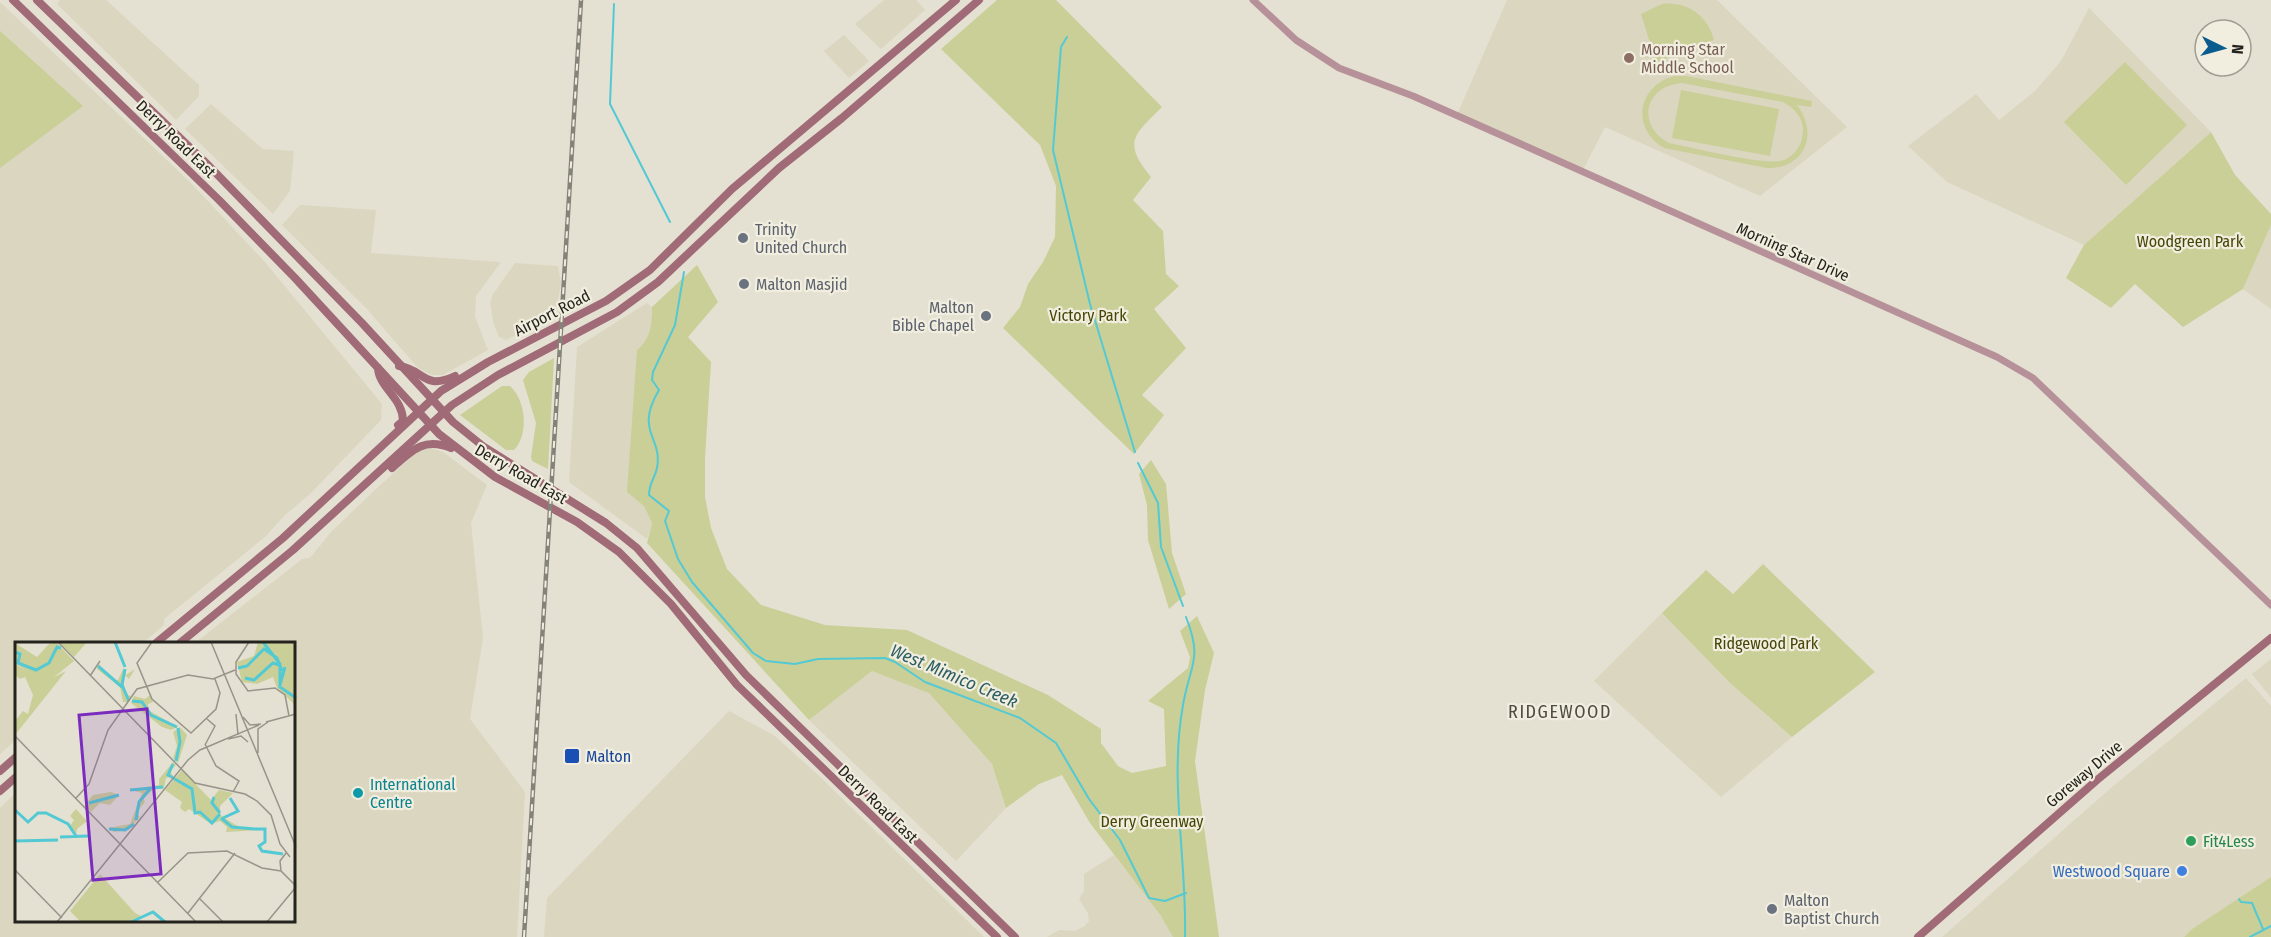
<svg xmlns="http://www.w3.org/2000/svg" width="2271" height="937" viewBox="0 0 2271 937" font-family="'Fira Sans Condensed',sans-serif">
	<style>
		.built { fill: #dbd6c0 }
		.green { fill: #cacf97; fill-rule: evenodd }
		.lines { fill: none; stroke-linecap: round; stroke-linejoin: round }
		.stream { stroke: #53c9d3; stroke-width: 2 }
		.tertiary { stroke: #b79199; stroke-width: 7 }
		.secondary { stroke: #a06a77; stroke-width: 8 }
		.rail-casing { stroke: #858379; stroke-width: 4.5 }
		.rail { stroke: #f1eedf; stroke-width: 2; stroke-dasharray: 7; stroke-linecap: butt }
		.education-dot { fill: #8d6e63; stroke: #f1eedf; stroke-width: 2 }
		.worship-dot { fill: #6b7280; stroke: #f1eedf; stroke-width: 2 }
		.transit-dot { fill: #1a4fb4; stroke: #f1eedf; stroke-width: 2 }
		.culture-dot { fill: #0f9aa8; stroke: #f1eedf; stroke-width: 2 }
		.leisure-dot { fill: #2e9e5b; stroke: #f1eedf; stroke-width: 2 }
		.shop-dot { fill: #3f7fe0; stroke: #f1eedf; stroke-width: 2 }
		.labels { text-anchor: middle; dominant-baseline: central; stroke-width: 4.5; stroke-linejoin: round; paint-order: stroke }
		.education-label { font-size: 16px; fill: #785e54; stroke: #f1eedf; text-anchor: start }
		.street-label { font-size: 16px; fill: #24231e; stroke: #f1eedf }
		.worship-label { font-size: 16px; fill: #5b616d; stroke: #f1eedf; text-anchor: start }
		.park-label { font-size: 16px; fill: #444605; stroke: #f1eedf }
		.transit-label { font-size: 16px; fill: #164399; stroke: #f1eedf; text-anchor: start }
		.culture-label { font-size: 16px; fill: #0d838f; stroke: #f1eedf; text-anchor: start }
		.leisure-label { font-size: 16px; fill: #27864d; stroke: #f1eedf; text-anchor: start }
		.shop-label { font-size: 16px; fill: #366cbe; stroke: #f1eedf; text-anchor: end }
		.water-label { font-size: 18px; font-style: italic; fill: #2d5f64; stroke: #f1eedf }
		.neighbourhood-label { font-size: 18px; letter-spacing: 1.5px; fill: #4f4c40; stroke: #f1eedf }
		.inset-river { fill: none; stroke: #53c9d3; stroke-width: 3 }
		.inset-road { fill: none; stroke: #97958a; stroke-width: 1.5 }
		.view { fill: #7b2cbf; fill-opacity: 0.15; stroke: #7b2cbf; stroke-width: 3 }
		.inset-edge { fill: none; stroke: #24231e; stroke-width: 3 }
	</style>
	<rect width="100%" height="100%" fill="#e4e1d2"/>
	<g class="built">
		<polygon points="60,0 106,0 199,85 199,96 176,120 57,4"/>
		<polygon points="884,0 916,0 925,10 881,49 855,24"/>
		<polygon points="1507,0 1717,0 1847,127 1760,196 1605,127 1582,172 1456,117"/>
		<polygon points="0,2 190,182 265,262 382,404 381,420 311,493 284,516 266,536 164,619 164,625 143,643 16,643 16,740 0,754"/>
		<polygon points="2089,8 2211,132 2084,245 1947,182 1908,146 1976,94 1999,120 2035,91 2061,61"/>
		<polygon points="844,35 869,61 849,78 824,51"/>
		<polygon points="211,104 263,149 294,151 290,191 273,214 185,129"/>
		<polygon points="300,205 376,210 371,253 501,262 476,296 475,317 488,350 443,375 432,375 418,368 367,309 282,225"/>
		<polygon points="2271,225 2271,309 2243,289"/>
		<polygon points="515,263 558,266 561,284 555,316 506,340 499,337 494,325 490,303 493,294"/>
		<polygon points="647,303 652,307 652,323 647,343 644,506 652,523 647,539 569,482 577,347"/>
		<polygon points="430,448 443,452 487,485 471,523 483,638 470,719 525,792 517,937 0,937 0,808 16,792 16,920 294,920 294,643 195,643 302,559 310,558 331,532 376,489 418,451"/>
		<polygon points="1662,613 1730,683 1792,737 1721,797 1594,681"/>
		<polygon points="2271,659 2271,698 2252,674"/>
		<polygon points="872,671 929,692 992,764 1006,808 956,861 809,720"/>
		<polygon points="2246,678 2271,706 2271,877 2192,929 2184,937 1942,937 2112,787"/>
		<polygon points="729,711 775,736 816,773 984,937 544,937 547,898"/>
		<polygon points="1114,855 1161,916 1173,937 1047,937 1059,930 1075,931 1085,926 1089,921 1088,913 1079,899 1084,891 1084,874"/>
	</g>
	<g class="green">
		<path d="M997,0H1056L1162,107C1134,135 1122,142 1151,177L1133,200L1163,231L1166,274L1179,286L1154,309L1186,348L1142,395L1164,415L1134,454L1003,328L1020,307L1028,284L1043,262L1055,237L1056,186L1040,145L941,49Z"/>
		<path d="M1662,4C1687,1 1707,15 1714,40L1656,62L1641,14Z"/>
		<polygon points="0,31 83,106 0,168"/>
		<polygon points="2125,62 2187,125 2126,185 2064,122"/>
		<path d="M1674,76H1686L1812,101L1811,107L1797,105C1819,134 1805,169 1767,168L1664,148C1630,128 1638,86 1674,76ZM1682,83L1783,102C1794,108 1803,117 1803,130C1803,143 1796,155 1784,160C1767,167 1691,147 1669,143C1636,126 1644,86 1682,83Z"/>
		<polygon points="1681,90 1779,109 1770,156 1672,138"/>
		<polygon points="2211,132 2235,175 2271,214 2271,225 2243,289 2183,327 2135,284 2111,308 2066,278 2084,245"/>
		<path d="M697,265L718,302L688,337L711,362L705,458V497L711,528L727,569L761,605L825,625L907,630L1048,695L1101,729V743L1118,766L1132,773L1166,766L1164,709L1148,701L1188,668L1190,657L1180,631L1197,616L1214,653L1205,690L1195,761L1219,937H1173L1161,916L1090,823L1062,775L1039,784L1006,808L992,764L929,693L872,671L809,720L647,543L652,523L644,506L627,492L637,350C651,339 652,324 652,307Z"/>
		<polygon points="554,358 548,469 532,461 531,457 536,423 523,380 529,372"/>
		<path d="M502,386H510C526,400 529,435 514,450H506L460,415Z"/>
		<polygon points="1151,460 1166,484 1172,553 1186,594 1169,609 1148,540 1147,505 1139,474"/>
		<polygon points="1763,564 1875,672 1792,737 1730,683 1662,613 1706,570 1733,594"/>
		<polygon points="2271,877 2271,937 2184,937 2192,929"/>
	</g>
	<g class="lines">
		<g class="stream">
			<polyline points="614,4 610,104 670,222"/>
			<polyline points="1067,37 1061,47 1053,150 1090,304 1135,452"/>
			<path d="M684,272L675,325L653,372L652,380L659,390C634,432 663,437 657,468C655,478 649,483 649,495L669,511L665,521L678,559L692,582L753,653L766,661L795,664L818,659L885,658L895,662L925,682L1020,718L1056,743L1089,799L1120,840L1149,898L1165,901L1186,893"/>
			<polyline points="1138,463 1158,503 1161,547 1183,606"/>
			<polyline points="2239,899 2241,902 2252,903 2263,929"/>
			<path d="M1185,937C1187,860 1169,781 1183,705C1190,664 1203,660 1186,617"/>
			<polyline points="2250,937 2271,926"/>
		</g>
		<polyline class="tertiary" points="1253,0 1296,40 1339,68 1413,96 1521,144 1997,357 2033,378 2271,605"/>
		<g class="secondary">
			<polyline points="13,0 219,200 295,278 439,434 495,477 577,522 619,552 671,604 737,685 997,937"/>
			<polyline points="37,0 208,165 362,323 453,422 484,447 606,523 637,548 746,675 1015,937"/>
			<path d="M399,366C424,369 423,391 455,376"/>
			<path d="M378,368C379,388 403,398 403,421L398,425"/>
			<path d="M392,468C412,450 424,437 451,448"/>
			<polyline points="156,643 283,538 441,391 488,362 606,301 650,270 732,189 956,0"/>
			<polyline points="180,643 293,550 452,405 498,375 617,312 658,282 779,168 842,118 979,0"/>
			<polyline points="0,771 16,757"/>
			<polyline points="0,791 16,777"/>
			<polyline points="1918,937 2097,780 2271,638"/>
		</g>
		<defs>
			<polyline id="rail" points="524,937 581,0"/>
		</defs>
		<use href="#rail" class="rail-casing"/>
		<use href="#rail" class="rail"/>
	</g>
	<circle class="education-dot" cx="1629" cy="58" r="6"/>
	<g class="worship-dot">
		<circle cx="743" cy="238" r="6"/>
		<circle cx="744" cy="284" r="6"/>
		<circle cx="986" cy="316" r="6"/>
		<circle cx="1772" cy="909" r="6"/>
	</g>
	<rect class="transit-dot" x="564" y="748" width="16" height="16" rx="3"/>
	<circle class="culture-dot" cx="358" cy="793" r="6"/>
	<circle class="leisure-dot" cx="2191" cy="841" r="6"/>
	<circle class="shop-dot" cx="2182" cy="871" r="6"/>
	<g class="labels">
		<g class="education-label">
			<text x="1641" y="49">Morning Star<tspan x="1641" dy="18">Middle School</tspan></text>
		</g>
		<g class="street-label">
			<text transform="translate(176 139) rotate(44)">Derry Road East</text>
			<text transform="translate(1793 252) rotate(24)">Morning Star Drive</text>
			<text transform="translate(552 313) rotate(-27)">Airport Road</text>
			<text transform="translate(521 474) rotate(30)">Derry Road East</text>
			<text transform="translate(2084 774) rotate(-40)">Goreway Drive</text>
			<text transform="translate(878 804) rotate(44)">Derry Road East</text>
		</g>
		<g class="worship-label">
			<text x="755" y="229">Trinity<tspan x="755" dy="18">United Church</tspan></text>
			<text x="756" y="284">Malton Masjid</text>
			<text x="974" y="307" text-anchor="end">Malton<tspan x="974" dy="18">Bible Chapel</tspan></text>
			<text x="1784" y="900">Malton<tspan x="1784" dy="18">Baptist Church</tspan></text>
		</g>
		<g class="park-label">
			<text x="2190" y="241">Woodgreen Park</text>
			<text x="1088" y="315">Victory Park</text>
			<text x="1766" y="643">Ridgewood Park</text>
			<text x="1152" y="821">Derry Greenway</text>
		</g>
		<g class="transit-label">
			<text x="586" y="756">Malton</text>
		</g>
		<g class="culture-label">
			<text x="370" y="784">International<tspan x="370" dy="18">Centre</tspan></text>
		</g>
		<g class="leisure-label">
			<text x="2203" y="841">Fit4Less</text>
		</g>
		<g class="shop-label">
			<text x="2170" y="871">Westwood Square</text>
		</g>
		<g class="water-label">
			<text transform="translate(954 676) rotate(23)">West Mimico Creek</text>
		</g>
		<g class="neighbourhood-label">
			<text x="1560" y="712">RIDGEWOOD</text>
		</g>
	</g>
	<g transform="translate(15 642)">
		<rect width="280" height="280" fill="#e4e1d2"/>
		<path d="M41,0L59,19L39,35L51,29L0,93V79L8,69L13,72L18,53L10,35L5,37L0,33V21L12,30L0,20V1L22,15L34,2ZM44,0H72L59,15ZM243,0H280V63L262,46L258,35L242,42L227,40L222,20L239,14ZM84,22L98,39L103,38L108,27L111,33L120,27L114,37L110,33L108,38L111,53L117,54L114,60H108L105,45L82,27ZM135,53L138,60L133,62V68L163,85L156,88L147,85L116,61L119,54L130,57ZM165,85L172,93L163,121L158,116L162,104L158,90ZM158,120L161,123L155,129L158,134L151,136L149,146L139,147L128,156L130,160L121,171L125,175L113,188L99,190L93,186L115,182L127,151L115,148L144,143V137ZM167,128L196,158L204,148L218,151L205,164V173L224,185L244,188L211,190L212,185L205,179L196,182L174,167L170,170L165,166L167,160L150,148ZM96,150L104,153L95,163L85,161L76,170L69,164L78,153ZM61,167L72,179L62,187L61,193L55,184L59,178L55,174ZM85,232L120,271L126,274L112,280H66L55,269Z" fill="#cacf97"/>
		<path class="inset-river" d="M100,0L110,25M248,0L265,22V45L281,56M0,10L5,12L3,21L21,28L34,21L42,5L46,6M83,24L107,45M223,26L232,24L249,7L262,16L267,29M110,27L107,43L114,59M230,36L239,38L258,21L264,23M265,43L270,25M117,59L127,60L136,73L162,85M161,119L165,100L163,86M158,122L153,133L177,147L180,171L185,170L197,181L205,172M115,148L148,145M199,155L197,161L205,171M74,161L104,153M0,168L13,180L23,171H31L53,182L61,194M206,176L217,185L240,187M208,176L223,169L215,156M121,178L124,160L135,147M94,187L110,188L119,182M240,187H250V200L244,204L247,209L268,212M45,195L73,194M0,199L43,198M116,280L138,270L150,280"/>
		<path class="inset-road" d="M43,0L180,141L230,152L242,159L256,173L265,202L275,215M137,0L122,21L137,57L176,91L201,67L205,51L200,37M196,0L281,205M234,0L221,20V32L233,49L260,46L270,53L274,74M75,34L85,19M221,72L223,93M228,75L235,83L246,82M251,80L281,72M0,94L181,280M213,97L226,94L233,100M190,102L201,124L224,139L218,150M190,103L200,84L192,77M243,111V87L253,80M61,156L74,142L93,88L122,47L173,33L198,37L220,28M0,228L47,276M266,229L265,219L271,211M142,241L173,211L212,209L247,226L266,229L281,244M185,257L208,280M173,271L220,211M42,280L173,118L185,108L244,83M252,280L281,245"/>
		<path class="view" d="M132,67L146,232L78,238L64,73Z"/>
		<rect width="280" height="280" class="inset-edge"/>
	</g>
	<g transform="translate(2223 48) rotate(95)"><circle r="28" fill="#f1eedf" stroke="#9f9d92" stroke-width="1.5"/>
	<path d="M0-4.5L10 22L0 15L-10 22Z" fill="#0b5c8e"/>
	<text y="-9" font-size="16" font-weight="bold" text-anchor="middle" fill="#24231e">N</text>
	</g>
</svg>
